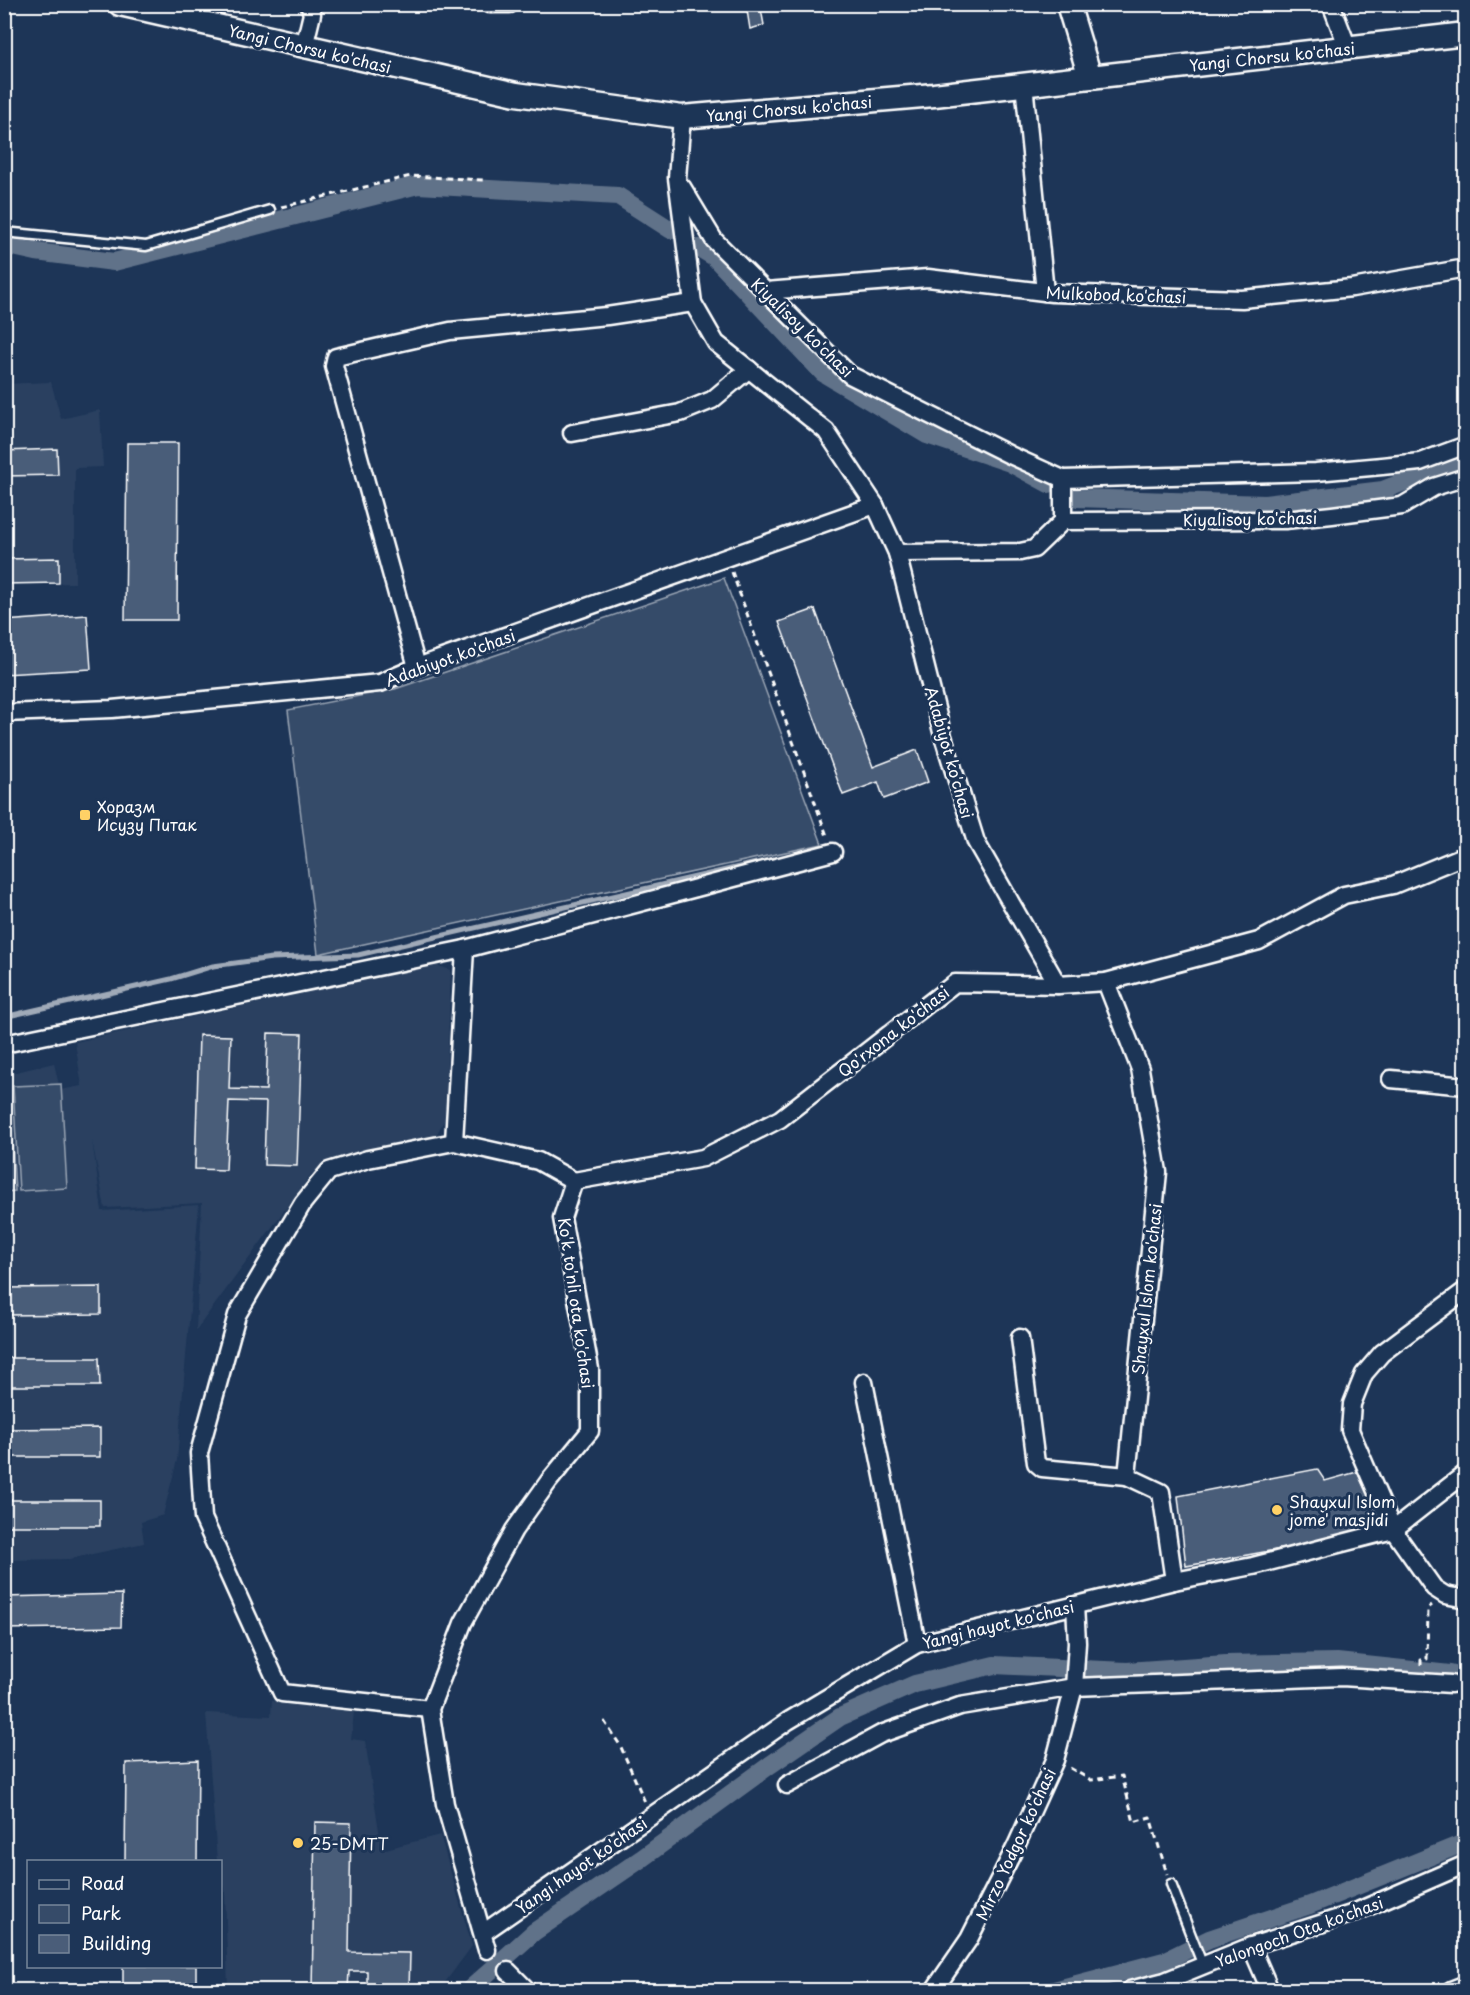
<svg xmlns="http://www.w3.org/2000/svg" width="1470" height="1995" viewBox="0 0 1470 1995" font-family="'Playpen Sans',sans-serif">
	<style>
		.built { fill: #2a4161 }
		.green { fill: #364b69; stroke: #9aa5b4; stroke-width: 1.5 }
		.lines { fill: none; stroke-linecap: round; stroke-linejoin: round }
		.stream { stroke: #a0aab8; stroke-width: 5 }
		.canal { stroke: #617289; stroke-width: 18 }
		.building { fill: #4a5d79; stroke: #fff; stroke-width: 1.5 }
		.service-casing { stroke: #fff; stroke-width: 13 }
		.minor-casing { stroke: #fff; stroke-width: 21 }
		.secondary-casing { stroke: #fff; stroke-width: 27 }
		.path { stroke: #fff; stroke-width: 3; stroke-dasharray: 6 4.5; stroke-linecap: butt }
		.service { stroke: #1d3557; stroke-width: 8 }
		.minor { stroke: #1d3557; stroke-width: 16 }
		.secondary { stroke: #1d3557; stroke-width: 22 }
		.poi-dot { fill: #ffd166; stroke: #1d3557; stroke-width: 2 }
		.labels { text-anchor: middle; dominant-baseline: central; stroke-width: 6; stroke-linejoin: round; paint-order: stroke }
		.street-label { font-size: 16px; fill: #fff; stroke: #1d3557 }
		.poi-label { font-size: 16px; fill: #fff; stroke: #1d3557; text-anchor: start }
	</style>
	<rect width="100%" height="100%" fill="#1d3557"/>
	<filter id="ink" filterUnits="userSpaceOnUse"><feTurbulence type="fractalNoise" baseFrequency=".0167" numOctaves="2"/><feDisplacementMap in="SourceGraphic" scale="12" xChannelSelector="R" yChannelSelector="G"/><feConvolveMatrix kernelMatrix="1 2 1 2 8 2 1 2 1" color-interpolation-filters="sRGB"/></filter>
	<g filter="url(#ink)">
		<g class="built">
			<polygon points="51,382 61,419 100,410 103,467 75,468 75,583 5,584 4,384"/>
			<polygon points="435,965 451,970 445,1119 435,1137 312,1173 196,1330 202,1203 105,1208 92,1140 102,1211 199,1205 177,1460 163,1515 141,1522 144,1543 69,1559 5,1560 4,1075 54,1063 60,1090 82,1086 75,1042"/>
			<polygon points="272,1701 354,1712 351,1739 365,1741 382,1850 440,1835 472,1946 443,1985 432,1990 228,1990 225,1888 221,1880 220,1862 217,1861 206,1713 271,1716"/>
		</g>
		<g class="green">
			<polygon points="724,578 822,844 318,954 288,710 395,689"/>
			<polygon points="61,1084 67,1188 19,1191 13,1086"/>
			<polygon points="5,1087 9,1087 15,1191 5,1192"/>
		</g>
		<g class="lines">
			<polyline class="stream" points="4,1017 171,979 213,966 272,958 358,955 773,859"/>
			<g class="canal">
				<polyline points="4,245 36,252 114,262 418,185 618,196 671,230"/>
				<polyline points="699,248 714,257 823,373 927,435 1010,463 1049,484"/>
				<polyline points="1077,498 1265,504 1383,490 1466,458"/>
				<polyline points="469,1990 534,1932 641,1859 770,1765 840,1717 915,1684 994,1665 1127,1671 1226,1664 1337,1662 1450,1674 1466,1678"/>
				<polyline points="1054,1990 1164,1961 1209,1939 1310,1905 1466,1842"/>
			</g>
		</g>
		<g class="building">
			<polygon points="746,4 760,4 764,25 750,29"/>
			<polygon points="127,443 178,443 177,620 125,620"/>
			<polygon points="57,449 58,475 4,476 4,451"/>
			<polygon points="59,558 59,583 4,584 4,559"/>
			<polygon points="815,609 873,767 917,750 928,782 884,799 878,782 843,795 779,622"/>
			<polygon points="87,615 91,669 4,674 4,621"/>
			<polygon points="268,1033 302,1034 297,1166 264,1165 266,1102 229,1101 226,1170 195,1169 199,1035 231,1036 229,1089 266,1090"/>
			<polygon points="101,1287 101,1314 4,1315 4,1288"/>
			<polygon points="4,1358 99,1358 100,1386 4,1386"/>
			<polygon points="100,1428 100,1457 4,1457 4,1429"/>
			<polygon points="1317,1469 1325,1481 1357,1472 1382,1524 1342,1538 1186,1566 1178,1496"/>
			<rect x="4" y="1500" width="96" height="26"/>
			<polygon points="122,1594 121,1627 4,1629 4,1597"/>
			<polygon points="198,1760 197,1862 125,1862 126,1763"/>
			<polygon points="4,1814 9,1814 5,1990 4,1990"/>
			<polygon points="315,1822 351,1823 349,1952 410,1953 409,1989 367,1988 367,1971 349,1971 348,1990 312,1990"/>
			<rect x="123" y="1966" width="73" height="24"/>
		</g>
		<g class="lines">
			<defs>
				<g id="service">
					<polyline points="4,232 146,246 270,210"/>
					<polyline points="1171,1884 1203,1966"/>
				</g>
				<g id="minor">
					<polyline points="490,4 510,4"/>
					<polyline points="1331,4 1348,48"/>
					<polyline points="304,47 312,14 309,4"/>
					<polyline points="1024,84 1045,292"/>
					<polyline points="682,117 677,178 693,303 716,343 826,431 875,505 897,553 943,736 976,842 1058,985"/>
					<polyline points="682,187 714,240 850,375 1010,455 1063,479 1063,521"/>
					<polyline points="766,291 928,278 1052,293 1242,299 1352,288 1466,268"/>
					<polyline points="572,433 680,413 712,400 749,369"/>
					<polyline points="1063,479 1316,472 1382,466 1420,462 1466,445"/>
					<polyline points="897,553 1020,552 1034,549 1063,521 1285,520 1332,515 1402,506 1434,487 1466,477"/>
					<polyline points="417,667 334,366 336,357 450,331 607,316 693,303"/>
					<polyline points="4,713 112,709 380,683 417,667 875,505"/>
					<polyline points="1106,982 1140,1069 1158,1172 1127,1476 1161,1492 1174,1581"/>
					<polyline points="4,1044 465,949 833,852"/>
					<polyline points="1391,1079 1466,1086"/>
					<polyline points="454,1142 465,949"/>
					<polyline points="574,1181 703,1158 780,1119 955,983 1058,985 1106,982 1259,941 1344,895 1393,885 1466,855"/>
					<polyline points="1466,1290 1382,1353 1364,1374 1352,1404 1350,1430 1393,1530 1434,1588 1445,1595 1466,1599"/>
					<polyline points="1020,1338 1036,1463 1042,1468 1127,1476"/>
					<polyline points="864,1382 917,1644"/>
					<polyline points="430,1709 282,1693 203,1518 199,1453 237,1315 303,1203 329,1171 368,1159 454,1142 538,1161 574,1181"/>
					<polyline points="787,1785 881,1734 960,1706 1074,1687 1342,1677 1451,1684"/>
					<polyline points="483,1933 788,1721 917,1644 1174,1581 1253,1566 1393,1530 1466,1473"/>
					<polyline points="1251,1946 1270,1990"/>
					<polyline points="487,1950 445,1804 430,1709 463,1623 514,1530 549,1481 590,1431 590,1369 562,1218 574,1181"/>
					<polyline points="508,1971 527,1990"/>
					<polyline points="934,1990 969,1939 1016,1846 1055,1760 1074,1687 1077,1643 1075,1605"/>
					<polyline points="1130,1990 1165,1981 1251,1946 1351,1914 1466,1864"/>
					<polyline points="1451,1990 1466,1984"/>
				</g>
				<g id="secondary">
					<polyline points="120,4 516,94 682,117 934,95 1466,34"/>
					<polyline points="1068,4 1090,77"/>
				</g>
			</defs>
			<use href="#service" class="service-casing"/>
			<use href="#minor" class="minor-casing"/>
			<use href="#secondary" class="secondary-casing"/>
			<g class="path">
				<polyline points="281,207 411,176 483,180"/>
				<polyline points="732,572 827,836"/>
				<polyline points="1421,1665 1421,1660 1427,1659 1428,1608 1432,1605"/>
				<polyline points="604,1721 620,1745 645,1802"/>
				<polyline points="1070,1768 1091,1780 1122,1776 1134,1822 1150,1817 1167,1874"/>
			</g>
			<use href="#service" class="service"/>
			<use href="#minor" class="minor"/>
			<use href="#secondary" class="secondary"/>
		</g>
	</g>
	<g class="poi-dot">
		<rect x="79" y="809" width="12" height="12" rx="3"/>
		<circle cx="1277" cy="1510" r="6"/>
		<circle cx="298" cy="1843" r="6"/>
	</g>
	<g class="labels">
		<g class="street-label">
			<text transform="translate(310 48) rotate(13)">Yangi Chorsu ko'chasi</text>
			<text transform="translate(1272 56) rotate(-6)">Yangi Chorsu ko'chasi</text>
			<text transform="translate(789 108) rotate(-5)">Yangi Chorsu ko'chasi</text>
			<text transform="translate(1116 294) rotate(2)">Mulkobod ko'chasi</text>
			<text transform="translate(803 327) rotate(44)">Kiyalisoy ko'chasi</text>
			<text transform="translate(1250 518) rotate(-1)">Kiyalisoy ko'chasi</text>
			<text transform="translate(450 657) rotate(-20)">Adabiyot ko'chasi</text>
			<text transform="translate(950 752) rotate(74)">Adabiyot ko'chasi</text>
			<text transform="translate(893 1031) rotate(-38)">Qo'rxona ko'chasi</text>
			<text transform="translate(1146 1289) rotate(-84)">Shayxul Islom ko'chasi</text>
			<text transform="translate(577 1303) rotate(82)">Ko'k to'nli ota ko'chasi</text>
			<text transform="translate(998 1624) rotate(-14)">Yangi hayot ko'chasi</text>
			<text transform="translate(1015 1844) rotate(-65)">Mirzo Yodgor ko'chasi</text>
			<text transform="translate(581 1865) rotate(-35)">Yangi hayot ko'chasi</text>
			<text transform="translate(1299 1931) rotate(-20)">Yalongoch Ota ko'chasi</text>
		</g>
		<g class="poi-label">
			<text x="97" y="806">Хоразм<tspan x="97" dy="18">Исузу Питак</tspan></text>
			<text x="1289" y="1501">Shayxul Islom<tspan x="1289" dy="18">jome' masjidi</tspan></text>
			<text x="310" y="1843">25-DMTT</text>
		</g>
	</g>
	<rect width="1470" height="1995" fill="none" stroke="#1d3557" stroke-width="24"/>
	<rect x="12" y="12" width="1446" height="1971" fill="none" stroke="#fff" stroke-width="2" filter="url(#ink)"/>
	<rect x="27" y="1860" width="195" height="108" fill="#1d3557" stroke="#77869a" stroke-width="1.5"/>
	<rect x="39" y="1880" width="30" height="9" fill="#1d3557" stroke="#77869a" stroke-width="1.5"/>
	<text x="81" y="1890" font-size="18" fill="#ffffff">Road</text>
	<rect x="39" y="1905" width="30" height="18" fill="#364b69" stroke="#77869a" stroke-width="1.5"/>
	<text x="81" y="1920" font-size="18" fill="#ffffff">Park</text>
	<rect x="39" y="1935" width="30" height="18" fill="#4a5d79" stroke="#77869a" stroke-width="1.5"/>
	<text x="81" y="1950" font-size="18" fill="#ffffff">Building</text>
</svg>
